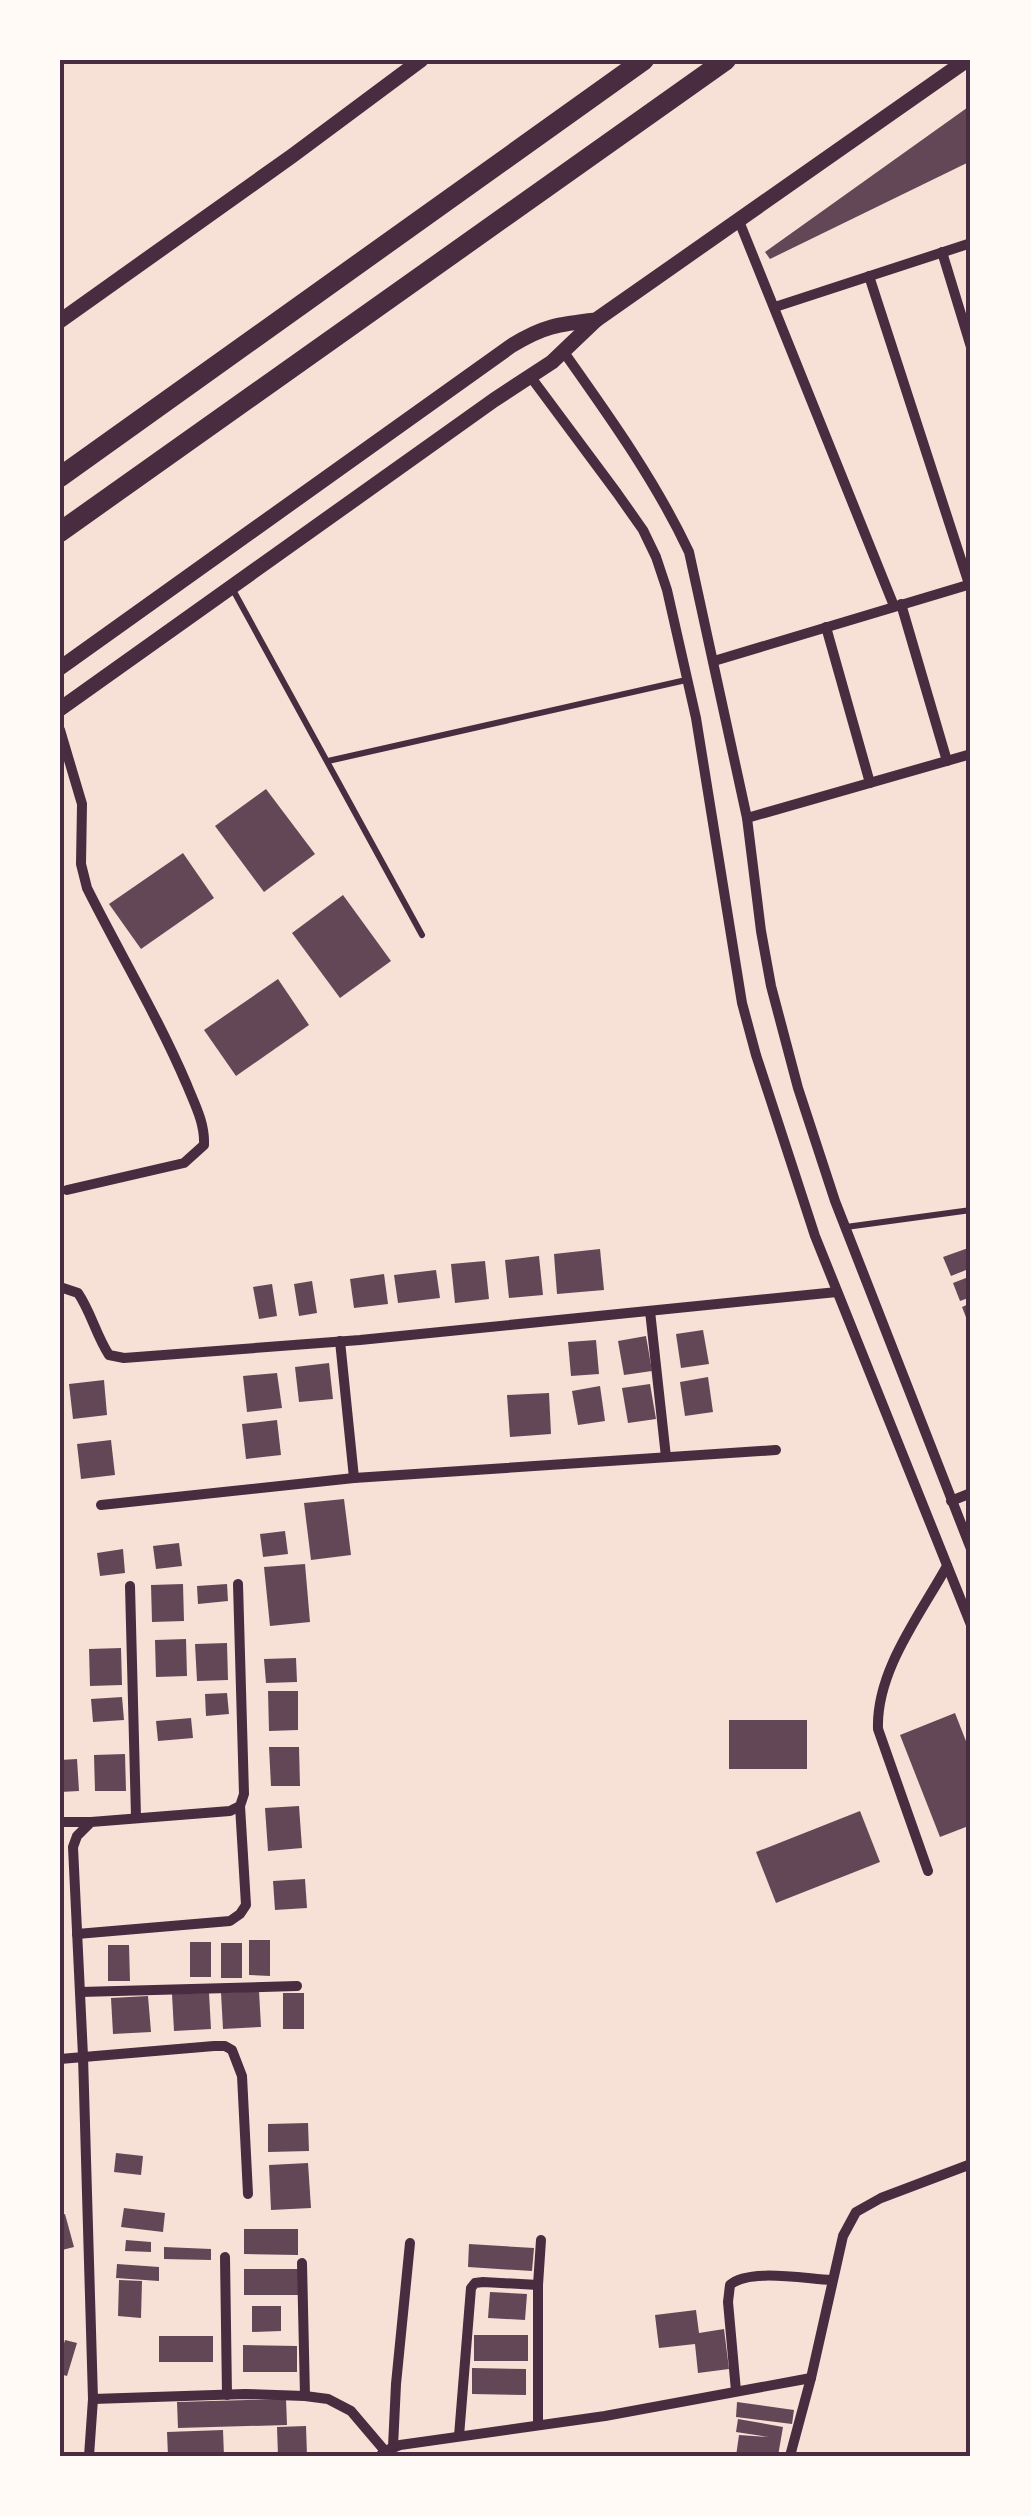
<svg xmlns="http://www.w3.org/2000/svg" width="1031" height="2516" viewBox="0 0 1031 2516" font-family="'Archivo Narrow',sans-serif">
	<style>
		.building { fill: #644757 }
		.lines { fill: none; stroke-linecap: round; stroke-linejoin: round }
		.service { stroke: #4a2c40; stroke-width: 6 }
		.minor { stroke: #4a2c40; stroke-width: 10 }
		.tertiary { stroke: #4a2c40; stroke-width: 15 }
		.primary { stroke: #4a2c40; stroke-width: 20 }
		.neatline { fill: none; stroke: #4a2c40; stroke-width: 4 }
	</style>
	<rect width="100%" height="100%" fill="#f7e1d7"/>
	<g class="building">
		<polygon points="971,105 971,161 770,259 765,252"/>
		<polygon points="266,789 315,854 264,892 215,826"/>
		<polygon points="183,853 214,898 141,949 109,904"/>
		<polygon points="343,895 391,961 340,998 292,933"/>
		<polygon points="278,979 309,1025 236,1076 204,1030"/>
		<polygon points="971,1247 971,1268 951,1276 943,1257"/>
		<polygon points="600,1249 604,1290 557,1294 554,1254"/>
		<polygon points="539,1256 543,1295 509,1298 505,1260"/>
		<polygon points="485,1261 489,1299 455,1303 451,1264"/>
		<polygon points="436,1270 440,1298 398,1303 394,1275"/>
		<polygon points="384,1274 388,1304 354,1308 350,1279"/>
		<polygon points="971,1276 971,1297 960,1301 953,1283"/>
		<polygon points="312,1281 317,1313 299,1316 294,1284"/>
		<polygon points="272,1284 277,1316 259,1319 253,1287"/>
		<polygon points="971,1303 971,1330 962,1307"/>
		<polygon points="703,1330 709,1364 681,1368 676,1334"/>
		<polygon points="646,1336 652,1371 624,1375 618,1341"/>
		<polygon points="596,1340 599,1374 571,1376 568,1342"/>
		<polygon points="329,1363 333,1399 299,1402 295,1367"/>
		<polygon points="277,1373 282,1408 247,1412 243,1376"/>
		<polygon points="708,1377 713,1412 685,1416 680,1382"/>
		<polygon points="104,1380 107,1415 73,1419 69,1384"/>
		<polygon points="650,1384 656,1419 628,1423 622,1388"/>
		<polygon points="600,1386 605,1421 578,1425 572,1391"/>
		<polygon points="549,1393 551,1434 510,1437 507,1395"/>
		<polygon points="277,1420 281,1455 246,1459 242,1424"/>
		<polygon points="111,1440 115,1475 81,1479 77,1444"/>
		<polygon points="344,1499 351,1555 311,1560 304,1503"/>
		<polygon points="285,1531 288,1554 263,1557 260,1534"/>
		<polygon points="179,1543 182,1566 156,1569 153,1546"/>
		<polygon points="123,1549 125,1573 100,1576 97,1553"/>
		<polygon points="305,1564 310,1622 270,1626 264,1567"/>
		<polygon points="183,1584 184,1621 152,1622 151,1585"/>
		<polygon points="227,1584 228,1601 198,1604 197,1586"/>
		<polygon points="186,1639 187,1676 156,1677 155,1640"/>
		<polygon points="227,1643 228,1680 197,1681 195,1644"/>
		<polygon points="121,1648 122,1685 90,1686 89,1649"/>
		<polygon points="296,1658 297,1682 266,1683 264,1659"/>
		<polygon points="268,1691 298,1691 298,1730 269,1731"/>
		<polygon points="227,1693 229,1714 206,1716 205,1694"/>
		<polygon points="122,1697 124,1720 93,1722 91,1699"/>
		<polygon points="955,1713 971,1754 971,1825 940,1837 900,1735"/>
		<polygon points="191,1718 193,1738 158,1741 156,1721"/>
		<rect x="729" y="1720" width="78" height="49"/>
		<polygon points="269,1747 299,1747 300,1786 271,1786"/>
		<polygon points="125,1754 126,1791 95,1791 94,1755"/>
		<polygon points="77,1759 79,1791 60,1792 60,1760"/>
		<polygon points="299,1806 302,1848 268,1851 265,1808"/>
		<polygon points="860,1811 880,1862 776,1903 756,1852"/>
		<polygon points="305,1879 307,1908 275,1910 273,1881"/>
		<polygon points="249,1940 270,1940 270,1976 249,1975"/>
		<rect x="190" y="1942" width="21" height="35"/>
		<rect x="221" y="1943" width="21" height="35"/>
		<polygon points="108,1945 129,1945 130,1981 108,1981"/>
		<polygon points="259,1991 261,2027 223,2029 221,1993"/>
		<polygon points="209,1993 211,2029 174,2031 172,1994"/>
		<rect x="283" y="1993" width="21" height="36"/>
		<polygon points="148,1996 151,2032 113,2034 111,1998"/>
		<polygon points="308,2123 309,2151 268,2152 268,2124"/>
		<polygon points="116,2153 143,2156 141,2175 114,2172"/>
		<polygon points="308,2163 311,2208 271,2210 269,2165"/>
		<polygon points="124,2208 165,2213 163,2232 121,2227"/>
		<polygon points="65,2214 74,2247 62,2250 60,2215"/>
		<polygon points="244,2229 298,2229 298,2255 244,2254"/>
		<polygon points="126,2240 151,2242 151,2252 125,2251"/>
		<polygon points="469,2244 534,2248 532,2271 468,2267"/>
		<polygon points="164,2247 211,2249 211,2260 164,2259"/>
		<polygon points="117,2264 159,2267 159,2281 116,2278"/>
		<rect x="244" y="2269" width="54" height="26"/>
		<polygon points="119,2280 142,2281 141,2318 118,2316"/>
		<polygon points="490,2292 527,2294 525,2320 488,2318"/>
		<polygon points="252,2306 281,2306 281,2331 252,2332"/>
		<polygon points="696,2310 699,2333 724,2329 729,2369 698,2373 695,2344 659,2348 655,2315"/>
		<rect x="474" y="2335" width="54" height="26"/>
		<rect x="159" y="2336" width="54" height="26"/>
		<polygon points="65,2340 77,2343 67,2376 60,2374 60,2357"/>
		<polygon points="243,2345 297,2346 297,2372 243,2372"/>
		<polygon points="472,2368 526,2369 526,2395 472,2394"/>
		<polygon points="286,2399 287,2425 178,2428 177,2402"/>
		<polygon points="737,2402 794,2410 792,2424 736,2417"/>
		<polygon points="738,2419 783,2427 778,2456 736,2456 739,2435 769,2437 736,2432"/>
		<polygon points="306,2426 307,2456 278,2456 277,2427"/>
		<polygon points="223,2430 224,2456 168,2456 167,2432"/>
	</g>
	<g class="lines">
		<g class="service">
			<polyline points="232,588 422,935"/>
			<polyline points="328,761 686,680"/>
			<polyline points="846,1227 971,1210"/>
		</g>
		<g class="minor">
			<polyline points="739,221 894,606"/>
			<polyline points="942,252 971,347"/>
			<polyline points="869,276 969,584"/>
			<polyline points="775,307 971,243"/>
			<path d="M563,351C609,416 655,480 689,552L747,818L761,931L771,986L798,1088L835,1201L971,1549"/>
			<polyline points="530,376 617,493 643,530 656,557 667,590 696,718 742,1003 756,1055 815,1236 971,1625"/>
			<polyline points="901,604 947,761"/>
			<polyline points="826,627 870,783"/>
			<polyline points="714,661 971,584"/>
			<path d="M60,730L82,804L81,864L87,888C120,954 158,1017 187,1085C195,1105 205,1123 204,1145L184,1163L67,1190"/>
			<polyline points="747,818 971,754"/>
			<path d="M60,1287L78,1293C91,1312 96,1335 109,1355L124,1358L360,1340L837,1292"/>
			<polyline points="650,1311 666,1457"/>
			<polyline points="340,1341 354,1478 776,1450"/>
			<polyline points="951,1501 971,1493"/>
			<polyline points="101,1505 354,1478"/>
			<polyline points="130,1586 136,1817"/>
			<polyline points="60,1822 90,1822"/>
			<path d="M928,1871L878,1729C876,1671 920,1615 947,1566"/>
			<polyline points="77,1934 230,1921 240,1914 246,1905 240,1806"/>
			<polyline points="80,1992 297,1986"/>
			<polyline points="60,2059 214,2046 225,2046 232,2050 242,2076 248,2194"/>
			<polyline points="225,2257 227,2395"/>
			<polyline points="302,2263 305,2396"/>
			<path d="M736,2391L728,2302L730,2285C748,2268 806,2279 831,2280"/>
			<polyline points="93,2399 245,2394 305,2396 328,2399 351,2411 385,2451"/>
			<polyline points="538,2425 538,2285 541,2240"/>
			<polyline points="459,2436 471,2288 475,2283 483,2282 538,2285"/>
			<polyline points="393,2447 396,2384 410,2243"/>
			<polyline points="89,2456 93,2399 83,2056 73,1847 77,1836 91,1822 230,1811 240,1806 244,1794 238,1584"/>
			<polyline points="380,2456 385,2451 400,2445 605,2416 811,2378"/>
			<polyline points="790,2456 811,2378 843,2236 856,2212 881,2198 971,2164"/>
		</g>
		<g class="tertiary">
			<polyline points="60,321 292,156 421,60"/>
			<path d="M60,668L511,346C543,326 559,324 596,320L967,60"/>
			<polyline points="60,709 494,400 552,362 596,320"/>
		</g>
		<g class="primary">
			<polyline points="60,477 644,60"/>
			<polyline points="60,532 726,60"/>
		</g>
	</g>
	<rect width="1031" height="2516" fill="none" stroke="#fffaf5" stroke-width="125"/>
	<rect x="62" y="62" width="906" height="2392" class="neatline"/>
</svg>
